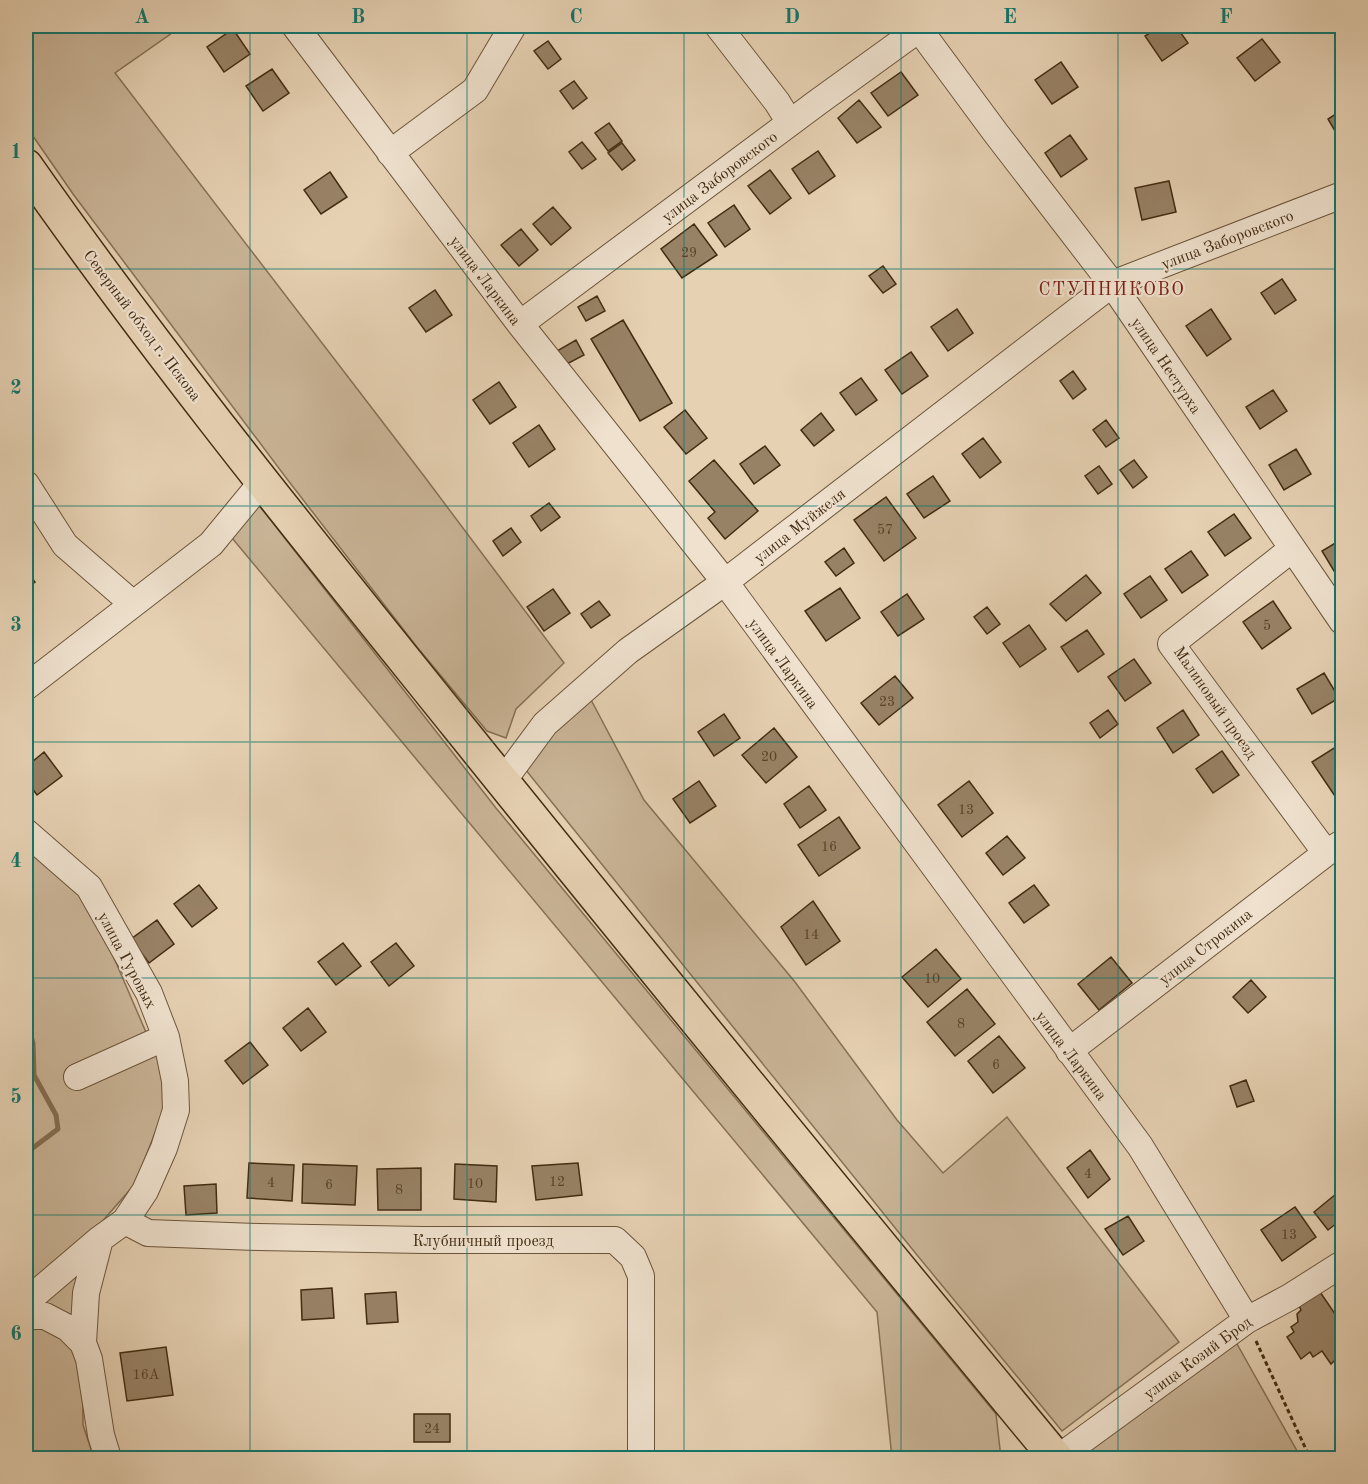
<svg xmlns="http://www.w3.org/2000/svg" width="1368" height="1484" font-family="'Old Standard TT',serif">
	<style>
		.green { fill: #cab598; stroke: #867055; stroke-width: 1.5 }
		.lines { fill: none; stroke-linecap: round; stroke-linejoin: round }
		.stream { stroke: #846d52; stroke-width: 5 }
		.building { fill: #988266; stroke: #432c12; stroke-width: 1.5 }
		.minor-casing { stroke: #6c553a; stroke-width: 28 }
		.highway-casing { stroke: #432c12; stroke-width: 36 }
		.path { stroke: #432c12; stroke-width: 3; stroke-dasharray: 4.5 3; stroke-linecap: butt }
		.minor { stroke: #efe1ce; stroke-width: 26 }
		.highway { stroke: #e6d1b3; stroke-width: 33 }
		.grid { fill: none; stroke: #0f766e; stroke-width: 1.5; stroke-opacity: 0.55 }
		.labels { text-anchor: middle; stroke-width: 4.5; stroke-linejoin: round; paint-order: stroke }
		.number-label { font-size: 14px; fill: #584227 }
		.street-label { font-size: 16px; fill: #432c12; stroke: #efe1ce }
		.neighbourhood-label { font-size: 18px; letter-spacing: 1.5px; fill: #7a1f14; stroke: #efe1ce }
		.neatline { fill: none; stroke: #0f766e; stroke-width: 2 }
		.grid-label { font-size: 20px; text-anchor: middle; font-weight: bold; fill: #0f766e }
	</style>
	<rect width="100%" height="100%" fill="#e6d1b3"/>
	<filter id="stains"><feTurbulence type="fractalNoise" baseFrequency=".00333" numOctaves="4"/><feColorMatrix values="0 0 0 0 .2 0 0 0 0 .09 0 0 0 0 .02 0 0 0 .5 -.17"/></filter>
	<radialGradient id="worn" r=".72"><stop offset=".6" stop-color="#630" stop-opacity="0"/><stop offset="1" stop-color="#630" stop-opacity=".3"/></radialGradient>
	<path class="green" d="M 26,26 L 182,26 L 115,73 L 424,476 L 564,663 L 516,709 L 506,738 L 487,731 L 417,647 L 287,479 L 73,194 L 26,126 Z
		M 258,504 L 496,808 L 996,1414 L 1001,1458 L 892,1458 L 877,1312 L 232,538 Z
		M 589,696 L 644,800 L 795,982 L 897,1120 L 943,1173 L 1007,1117 L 1179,1342 L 1062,1431 L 917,1255 L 525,769 L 549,730 Z
		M 26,845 L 77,889 L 114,958 L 164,1074 L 167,1102 L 135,1184 L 85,1241 L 82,1318 L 83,1425 L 94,1458 L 26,1458 Z
		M 1232,1335 L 1301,1458 L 1083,1458 L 1074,1448 Z"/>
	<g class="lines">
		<path class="stream" d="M 26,1020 L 33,1043 L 34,1075 L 56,1115 L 58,1129 L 26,1153"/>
	</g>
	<path class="building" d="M 729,26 L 751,26 L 737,36 Z
		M 1161,26 L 1176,26 L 1188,43 L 1162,61 L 1145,36 Z
		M 233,29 L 250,54 L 224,72 L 207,47 Z
		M 1262,39 L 1280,62 L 1255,81 L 1237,58 Z
		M 548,41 L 561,59 L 548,69 L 534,51 Z
		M 1061,62 L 1078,87 L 1052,104 L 1035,80 Z
		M 272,69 L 289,93 L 263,111 L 246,86 Z
		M 901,72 L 918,95 L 888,116 L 871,93 Z
		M 574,81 L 587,98 L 573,109 L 560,91 Z
		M 859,100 L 881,127 L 857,143 L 838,118 Z
		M 1342,110 L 1342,143 L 1328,119 Z
		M 609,123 L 622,141 L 608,151 L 595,133 Z
		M 1070,135 L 1087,159 L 1061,177 L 1045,153 Z
		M 582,142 L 596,159 L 582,169 L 569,152 Z
		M 622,143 L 635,160 L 622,170 L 608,153 Z
		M 818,151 L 835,176 L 809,194 L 792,169 Z
		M 770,170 L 791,198 L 770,214 L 748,186 Z
		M 330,172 L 347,197 L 321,214 L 304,190 Z
		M 1169,181 L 1176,212 L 1142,220 L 1135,188 Z
		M 734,205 L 750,229 L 725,247 L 708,223 Z
		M 553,207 L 571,228 L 551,245 L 533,224 Z
		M 694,224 L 717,255 L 682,278 L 661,249 Z
		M 521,229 L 538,250 L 519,266 L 501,245 Z
		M 883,266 L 896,284 L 883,293 L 869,276 Z
		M 1282,279 L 1296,300 L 1275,314 L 1261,293 Z
		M 435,290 L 452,315 L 426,332 L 409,308 Z
		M 597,296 L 605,311 L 586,321 L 578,307 Z
		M 957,309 L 973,333 L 948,351 L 931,327 Z
		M 1211,309 L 1231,339 L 1207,356 L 1186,326 Z
		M 623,320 L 672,403 L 640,421 L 591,339 Z
		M 576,340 L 584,355 L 565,365 L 557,351 Z
		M 911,352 L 928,376 L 902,394 L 885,370 Z
		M 1073,371 L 1086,389 L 1073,399 L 1060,381 Z
		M 861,378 L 877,400 L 856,415 L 840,393 Z
		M 499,382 L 516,407 L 490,424 L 473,400 Z
		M 1273,390 L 1287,411 L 1260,429 L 1246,407 Z
		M 685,410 L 707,438 L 686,454 L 664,427 Z
		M 821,413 L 834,430 L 814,446 L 801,430 Z
		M 1106,420 L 1119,438 L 1106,447 L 1093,430 Z
		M 539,425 L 555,449 L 529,467 L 513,443 Z
		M 983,438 L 1001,462 L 980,478 L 962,454 Z
		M 765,446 L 780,465 L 754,484 L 740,464 Z
		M 1296,449 L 1311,474 L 1284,490 L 1269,465 Z
		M 714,460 L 758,511 L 725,539 L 708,518 L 715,512 L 689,481 Z
		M 1134,460 L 1147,477 L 1133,488 L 1120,470 Z
		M 1099,466 L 1112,484 L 1098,494 L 1085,476 Z
		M 933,476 L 950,501 L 924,518 L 907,494 Z
		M 886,497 L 916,538 L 884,561 L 854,520 Z
		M 549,503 L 560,517 L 541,531 L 531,516 Z
		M 1234,514 L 1251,538 L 1225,556 L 1208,532 Z
		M 511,528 L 521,542 L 503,556 L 493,541 Z
		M 1342,539 L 1342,573 L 1337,576 L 1322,551 Z
		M 844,548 L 854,563 L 836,576 L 825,562 Z
		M 1191,551 L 1208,575 L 1182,593 L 1165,569 Z
		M 26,570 L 35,582 L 26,589 Z
		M 1086,575 L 1101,593 L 1066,621 L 1050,604 Z
		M 1150,576 L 1167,600 L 1141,618 L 1124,594 Z
		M 840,588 L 860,618 L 826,641 L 805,611 Z
		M 553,589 L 570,613 L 544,631 L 527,607 Z
		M 907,594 L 924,619 L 898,636 L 881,612 Z
		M 599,601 L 610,615 L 591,628 L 581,614 Z
		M 1273,601 L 1291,628 L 1262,649 L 1243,622 Z
		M 987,607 L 1000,624 L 987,634 L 974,617 Z
		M 1029,625 L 1046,649 L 1020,667 L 1003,643 Z
		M 1087,630 L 1104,654 L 1078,672 L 1061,647 Z
		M 1134,659 L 1151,683 L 1125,701 L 1108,677 Z
		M 1324,673 L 1339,698 L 1312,714 L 1297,689 Z
		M 895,676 L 913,698 L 879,725 L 861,703 Z
		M 1108,710 L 1118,724 L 1100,738 L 1090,723 Z
		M 1183,710 L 1199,735 L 1173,753 L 1157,728 Z
		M 724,714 L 740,738 L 714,756 L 698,732 Z
		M 774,728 L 797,757 L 766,783 L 742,755 Z
		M 1342,743 L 1342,799 L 1339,802 L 1312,762 Z
		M 1222,751 L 1239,775 L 1213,793 L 1196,769 Z
		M 44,752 L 62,776 L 37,795 L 26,780 L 26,767 Z
		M 699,781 L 716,806 L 690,823 L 673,799 Z
		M 969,781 L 993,813 L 962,837 L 938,805 Z
		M 809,786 L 826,810 L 800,828 L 784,804 Z
		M 839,817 L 860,848 L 819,876 L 798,845 Z
		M 1007,836 L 1025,858 L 1003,875 L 986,853 Z
		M 199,885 L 217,908 L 192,927 L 174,904 Z
		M 1034,885 L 1049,905 L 1024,923 L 1009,903 Z
		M 813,901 L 840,941 L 806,965 L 781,927 Z
		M 157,920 L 174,944 L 149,963 L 131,939 Z
		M 343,943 L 361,966 L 336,985 L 318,962 Z
		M 396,943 L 414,966 L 389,986 L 371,962 Z
		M 936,949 L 961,979 L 928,1007 L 902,977 Z
		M 1111,957 L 1132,983 L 1099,1010 L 1078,984 Z
		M 1251,980 L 1266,997 L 1248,1013 L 1233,997 Z
		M 967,989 L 995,1024 L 955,1056 L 927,1022 Z
		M 308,1008 L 326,1032 L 301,1051 L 283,1028 Z
		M 999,1036 L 1025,1068 L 993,1093 L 968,1061 Z
		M 250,1042 L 268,1065 L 243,1084 L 225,1061 Z
		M 1246,1080 L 1254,1101 L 1237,1107 L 1230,1086 Z
		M 1090,1150 L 1110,1179 L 1088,1198 L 1067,1168 Z
		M 249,1163 L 294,1165 L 292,1201 L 247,1198 Z
		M 578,1163 L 582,1195 L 536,1200 L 532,1166 Z
		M 303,1164 L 357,1166 L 355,1205 L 302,1203 Z
		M 455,1164 L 497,1166 L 496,1202 L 454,1199 Z
		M 421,1168 L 421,1210 L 378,1210 L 377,1169 Z
		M 216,1184 L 217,1213 L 186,1215 L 184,1186 Z
		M 1342,1189 L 1342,1219 L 1328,1230 L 1314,1212 Z
		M 1295,1207 L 1316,1237 L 1282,1261 L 1261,1230 Z
		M 1128,1216 L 1144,1241 L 1123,1255 L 1105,1229 Z
		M 332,1288 L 334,1318 L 302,1320 L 301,1290 Z
		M 396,1292 L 398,1322 L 367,1324 L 365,1294 Z
		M 1320,1292 L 1342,1324 L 1342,1353 L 1331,1364 L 1322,1351 L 1313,1357 L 1310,1352 L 1301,1359 L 1287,1337 L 1294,1332 L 1291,1327 L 1298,1322 L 1297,1314 L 1301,1310 L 1299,1306 Z
		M 166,1347 L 173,1395 L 127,1401 L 120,1353 Z
		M 414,1414 L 450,1414 L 450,1442 L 414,1442 Z"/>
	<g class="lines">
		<defs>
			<path id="minor" d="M 295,26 L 520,324 L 725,582 L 1140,1146 L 1247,1320
				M 718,26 L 777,102 L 790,123
				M 390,153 L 475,90 L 513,26
				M 520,324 L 818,102 L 919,29 L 995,132 L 1112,284 L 1342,621
				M 26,484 L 65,545 L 133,604
				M 1292,549 L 1171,644 L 1326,853
				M 26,687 L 211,544 L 262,482
				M 503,781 L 545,724 L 628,651 L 725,582 L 1112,284 L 1342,195
				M 26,832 L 89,887 L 149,993 L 166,1037 L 175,1081 L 176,1110 L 164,1148 L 145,1191 L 125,1221 L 100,1239 L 86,1293 L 83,1343
				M 1069,1051 L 1326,853 L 1342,843
				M 77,1077 L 166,1037
				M 125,1221 L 148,1233 L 258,1237 L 423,1240 L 615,1240 L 633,1257 L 641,1276 L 641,1458
				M 26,1302 L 100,1239
				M 26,1316 L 45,1316 L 68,1328 L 83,1343 L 89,1359 L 101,1435 L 108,1458
				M 1058,1458 L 1247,1320 L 1290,1297 L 1342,1264"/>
			<path id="highway" d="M 26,166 C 161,359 310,542 457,725 C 655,971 855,1215 1056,1458"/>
		</defs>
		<use href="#minor" class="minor-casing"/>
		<use href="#highway" class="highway-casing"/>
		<path class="path" d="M 1256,1341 L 1310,1458"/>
		<use href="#minor" class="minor"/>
		<use href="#highway" class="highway"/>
	</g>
	<path class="grid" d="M 250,26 L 250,1458M 467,26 L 467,1458M 684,26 L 684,1458M 901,26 L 901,1458M 1118,26 L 1118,1458M 26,269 L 1342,269M 26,506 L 1342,506M 26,742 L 1342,742M 26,978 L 1342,978M 26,1215 L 1342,1215"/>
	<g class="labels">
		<g class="number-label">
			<text x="689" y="257">29</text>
			<text x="885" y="534">57</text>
			<text x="1267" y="630">5</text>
			<text x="887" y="706">23</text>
			<text x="769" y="761">20</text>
			<text x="966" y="814">13</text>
			<text x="829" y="851">16</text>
			<text x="811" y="939">14</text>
			<text x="932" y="983">10</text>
			<text x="961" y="1028">8</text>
			<text x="996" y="1069">6</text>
			<text x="1088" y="1178">4</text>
			<text x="557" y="1186">12</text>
			<text x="271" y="1187">4</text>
			<text x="475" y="1188">10</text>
			<text x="329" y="1189">6</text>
			<text x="399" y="1194">8</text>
			<text x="1289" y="1239">13</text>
			<text x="146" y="1379">16А</text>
			<text x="432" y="1433">24</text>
		</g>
		<g class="street-label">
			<text transform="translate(719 176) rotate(-37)" y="6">улица Заборовского</text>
			<text transform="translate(1227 239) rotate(-21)" y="6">улица Заборовского</text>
			<text transform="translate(486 280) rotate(53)" y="6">улица Ларкина</text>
			<text transform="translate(143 325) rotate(53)" y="6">Северный обход г. Пскова</text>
			<text transform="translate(1167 365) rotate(56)" y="6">улица Нестурха</text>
			<text transform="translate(799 525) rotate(-38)" y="6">улица Муйжеля</text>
			<text transform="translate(784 663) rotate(54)" y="6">улица Ларкина</text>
			<text transform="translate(1216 702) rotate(55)" y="6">Малиновый проезд</text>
			<text transform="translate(1205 946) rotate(-38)" y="6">улица Строкина</text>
			<text transform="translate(128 960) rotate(62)" y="6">улица Гуровых</text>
			<text transform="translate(1072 1055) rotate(53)" y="6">улица Ларкина</text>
			<text x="483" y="1246">Клубничный проезд</text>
			<text transform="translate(1197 1357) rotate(-36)" y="6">улица Козий Брод</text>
		</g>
		<g class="neighbourhood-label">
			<text x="1112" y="295">СТУПНИКОВО</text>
		</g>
	</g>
	<rect width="1368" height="1484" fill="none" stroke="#e6d1b3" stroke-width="66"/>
	<rect x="33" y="33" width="1302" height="1418" class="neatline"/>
	<g class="grid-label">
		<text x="142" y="23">A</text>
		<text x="358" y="23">B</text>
		<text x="576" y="23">C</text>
		<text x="792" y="23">D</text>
		<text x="1010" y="23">E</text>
		<text x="1226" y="23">F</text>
		<text x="16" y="158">1</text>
		<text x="16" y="394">2</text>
		<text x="16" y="631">3</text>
		<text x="16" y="867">4</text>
		<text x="16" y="1103">5</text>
		<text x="16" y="1340">6</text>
	</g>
	<rect width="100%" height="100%" filter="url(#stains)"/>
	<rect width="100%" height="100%" fill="url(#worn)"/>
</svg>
